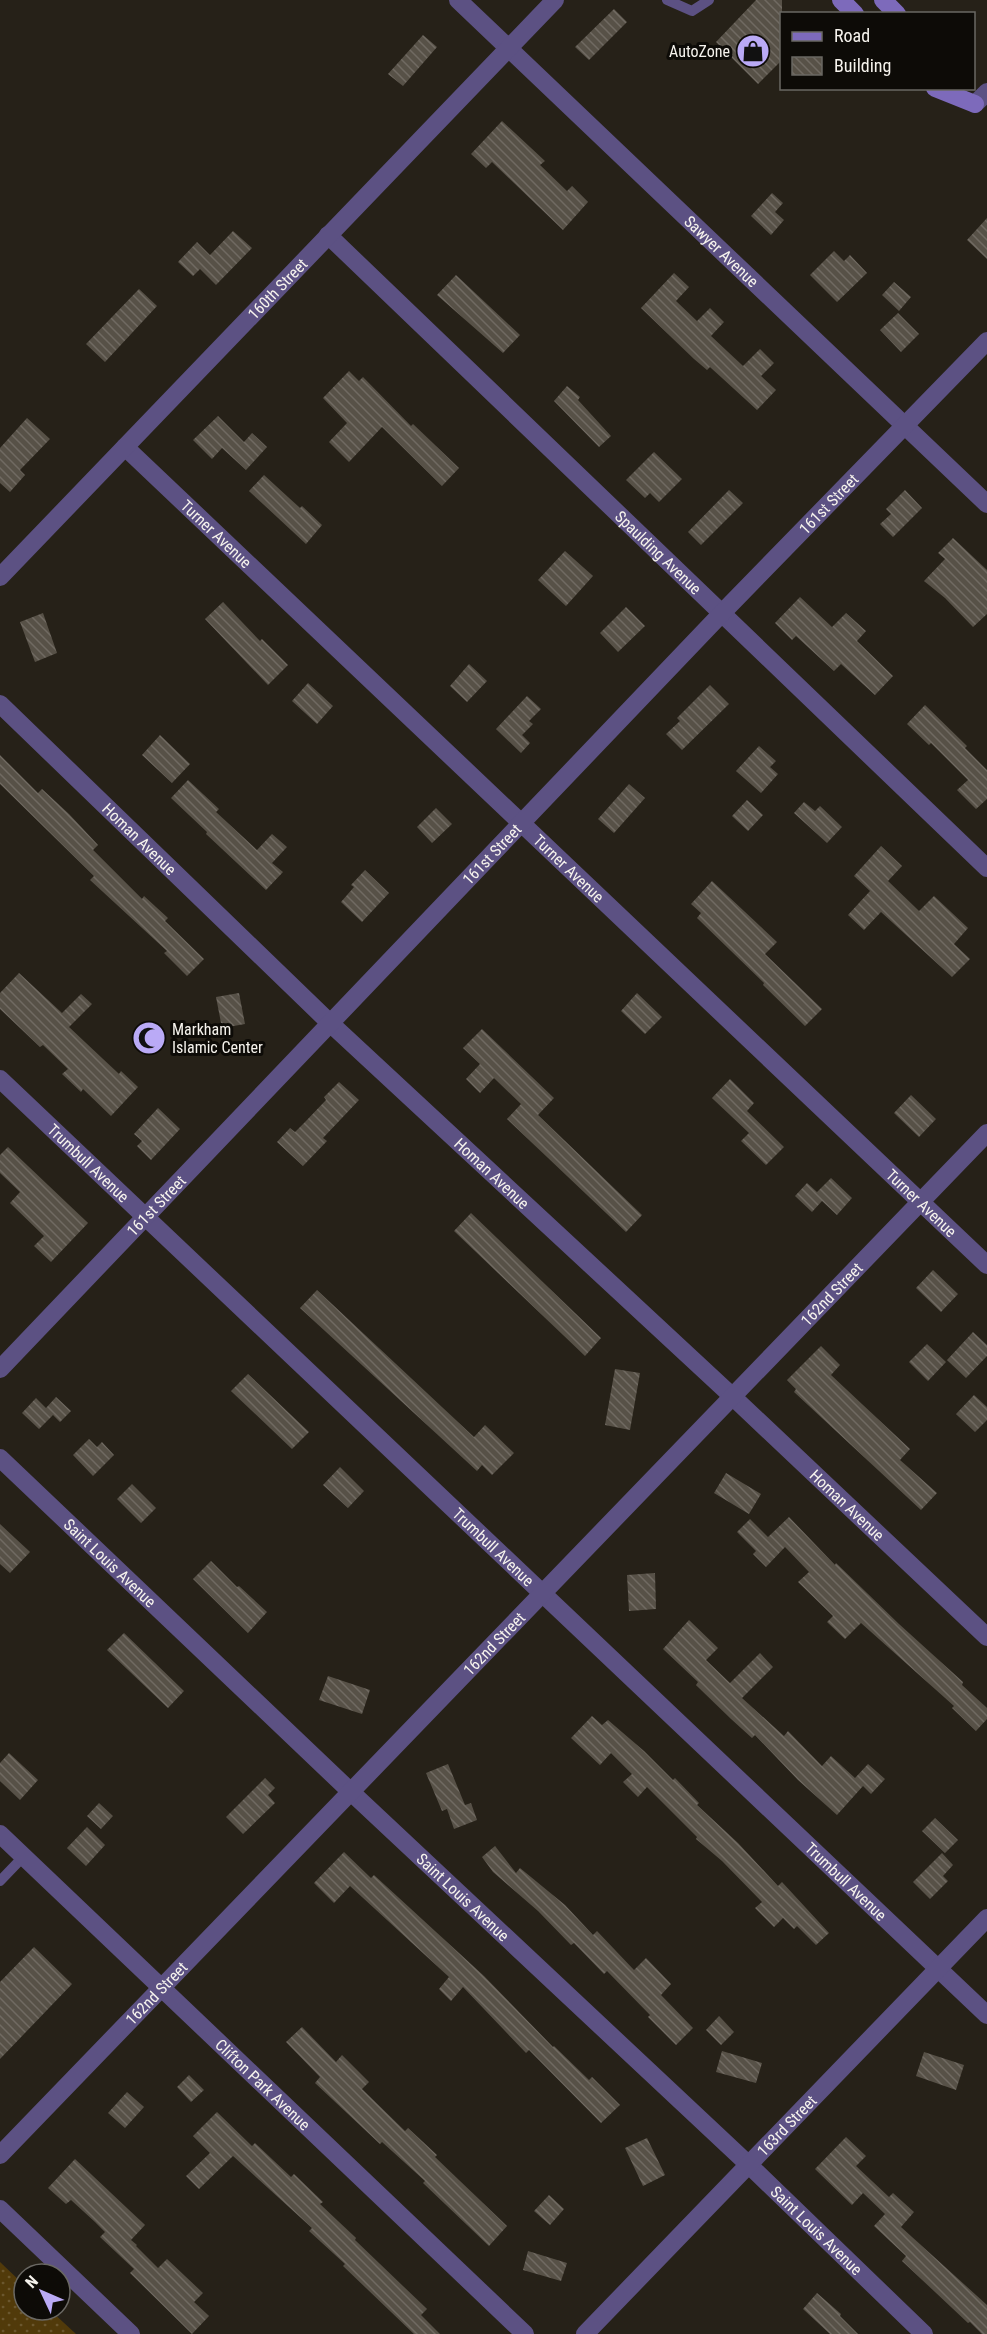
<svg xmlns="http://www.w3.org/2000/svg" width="987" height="2334" font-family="'Roboto Condensed',sans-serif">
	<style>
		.park { fill: url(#park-dots) }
		.building { fill: url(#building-back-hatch) }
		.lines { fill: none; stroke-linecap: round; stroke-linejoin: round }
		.service { stroke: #5c5183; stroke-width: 10 }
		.minor { stroke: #5c5183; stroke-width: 18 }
		.secondary { stroke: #7d6abb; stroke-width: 18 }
		.labels { text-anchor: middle; stroke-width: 6; stroke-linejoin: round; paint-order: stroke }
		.poi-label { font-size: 16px; fill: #f6f3ed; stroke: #0d0b07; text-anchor: end }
		.street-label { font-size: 16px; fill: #f6f3ed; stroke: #0d0b07 }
	</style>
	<defs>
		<pattern id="park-dots" width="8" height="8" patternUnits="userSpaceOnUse" patternTransform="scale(1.5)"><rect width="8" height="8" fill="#513a0a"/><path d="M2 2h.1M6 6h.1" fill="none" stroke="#6b572e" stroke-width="1.8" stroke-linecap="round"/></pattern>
		<pattern id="building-back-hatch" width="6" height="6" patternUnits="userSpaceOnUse" patternTransform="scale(1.5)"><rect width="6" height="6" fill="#575147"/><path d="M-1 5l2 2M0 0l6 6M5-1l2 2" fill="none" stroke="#706a62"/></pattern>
	</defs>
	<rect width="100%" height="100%" fill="#262118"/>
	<path class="park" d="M 0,2262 L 24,2285 L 24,2310 L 50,2310 L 76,2334 L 0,2334 Z"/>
	<path class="building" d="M 756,0 L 782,0 L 782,60 L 758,84 L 716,42 Z
		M 614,9 L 627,22 L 589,60 L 575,47 Z
		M 423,35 L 437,47 L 403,86 L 388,74 Z
		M 502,121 L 545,161 L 540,165 L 567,191 L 572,186 L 588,202 L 563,230 L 492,162 L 486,168 L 471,154 Z
		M 772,193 L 783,203 L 775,212 L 784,220 L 771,235 L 751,216 Z
		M 987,218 L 987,259 L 967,240 Z
		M 233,231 L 252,248 L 216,285 L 200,269 L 193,276 L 178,262 L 197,242 L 210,255 Z
		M 834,251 L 844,261 L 850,255 L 867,273 L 837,302 L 810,275 Z
		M 674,273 L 689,287 L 676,301 L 697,321 L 710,308 L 724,322 L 711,336 L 743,366 L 760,349 L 774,363 L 761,376 L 776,390 L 757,410 L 710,367 L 707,370 L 694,359 L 641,308 Z
		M 456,275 L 520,335 L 503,353 L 437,295 Z
		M 894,282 L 911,297 L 899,311 L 882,295 Z
		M 139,289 L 157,306 L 105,362 L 86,344 Z
		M 898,313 L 919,334 L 901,352 L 880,330 Z
		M 349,371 L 359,381 L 363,377 L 411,426 L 413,424 L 459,468 L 442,486 L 382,427 L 349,462 L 329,442 L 347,423 L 323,398 Z
		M 567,386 L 580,397 L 578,400 L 611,436 L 599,447 L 554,401 Z
		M 218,416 L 244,442 L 252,433 L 267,447 L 246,470 L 222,448 L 212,459 L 193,440 Z
		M 27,418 L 50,439 L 20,470 L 25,475 L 10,492 L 0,483 L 0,448 Z
		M 654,452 L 682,479 L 659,502 L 650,493 L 645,498 L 626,480 Z
		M 264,475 L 300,508 L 302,506 L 322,525 L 306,544 L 249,491 Z
		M 729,490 L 743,503 L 701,545 L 688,532 Z
		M 905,490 L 922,508 L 893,537 L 880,524 L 891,514 L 886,509 Z
		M 953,538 L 987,570 L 987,614 L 973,627 L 945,598 L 924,581 L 945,559 L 938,553 Z
		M 565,551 L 593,576 L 566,606 L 538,580 Z
		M 800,597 L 832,627 L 846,613 L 866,631 L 857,641 L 893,676 L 875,695 L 841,664 L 834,671 L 796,636 L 792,640 L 775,623 Z
		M 223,602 L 260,641 L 262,639 L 288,665 L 268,685 L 205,619 Z
		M 626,607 L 645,626 L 618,652 L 600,633 Z
		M 43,613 L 57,653 L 35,662 L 20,622 Z
		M 469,664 L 487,681 L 467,702 L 450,686 Z
		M 308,683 L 333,706 L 317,724 L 292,701 Z
		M 710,685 L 729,704 L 682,750 L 666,734 L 680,721 L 677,718 Z
		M 527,696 L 541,709 L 529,721 L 533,724 L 522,735 L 530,743 L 521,753 L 496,729 Z
		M 925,705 L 967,746 L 965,748 L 987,770 L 987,799 L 976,809 L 957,790 L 968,780 L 931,743 L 929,745 L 907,724 Z
		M 160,735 L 190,764 L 172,783 L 142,755 Z
		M 759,746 L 776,761 L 770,767 L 778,774 L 761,793 L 736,771 Z
		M 0,755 L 38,793 L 42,789 L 69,814 L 98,845 L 93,850 L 142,899 L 144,896 L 168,918 L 165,921 L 204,959 L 187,976 L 164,953 L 167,951 L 90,880 L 94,876 L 0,784 Z
		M 188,780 L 219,809 L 216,812 L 257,850 L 272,834 L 287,847 L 272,863 L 283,872 L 266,890 L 206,834 L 207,832 L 171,798 Z
		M 629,784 L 645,798 L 614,833 L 598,819 Z
		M 747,800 L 763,815 L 748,831 L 732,816 Z
		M 804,802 L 815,811 L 820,806 L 842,827 L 827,843 L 794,813 Z
		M 436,808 L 452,824 L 432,843 L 417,827 Z
		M 881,846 L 902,866 L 888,881 L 919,911 L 934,896 L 968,928 L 954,944 L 970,959 L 952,977 L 881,912 L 864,930 L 848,915 L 870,891 L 854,876 Z
		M 365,870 L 389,893 L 362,922 L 341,902 L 354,887 L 351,885 Z
		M 712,881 L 777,942 L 765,954 L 822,1009 L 805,1026 L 763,985 L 764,983 L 697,918 L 701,913 L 691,904 Z
		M 19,973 L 62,1013 L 81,994 L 92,1004 L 69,1027 L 119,1074 L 121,1071 L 138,1087 L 111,1116 L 83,1089 L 81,1092 L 62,1074 L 68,1069 L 43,1045 L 40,1047 L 0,1009 L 0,993 Z
		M 239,993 L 245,1024 L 222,1028 L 216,997 Z
		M 637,993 L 662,1017 L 645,1034 L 621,1011 Z
		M 482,1029 L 554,1098 L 538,1115 L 642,1215 L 626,1232 L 507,1119 L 521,1104 L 494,1078 L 480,1093 L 466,1079 L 480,1064 L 463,1048 Z
		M 730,1079 L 754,1103 L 747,1111 L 784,1147 L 766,1165 L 741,1141 L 749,1133 L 712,1098 Z
		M 339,1082 L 359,1100 L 323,1138 L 327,1141 L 303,1166 L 277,1142 L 290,1128 L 295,1132 L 306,1121 L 326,1100 L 324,1097 Z
		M 911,1095 L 936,1119 L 919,1137 L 894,1113 Z
		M 158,1108 L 180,1129 L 151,1160 L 137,1146 L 142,1141 L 134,1134 Z
		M 8,1147 L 88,1223 L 51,1262 L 34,1246 L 44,1236 L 10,1203 L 20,1192 L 0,1173 L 0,1155 Z
		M 831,1178 L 852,1198 L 837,1215 L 822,1201 L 812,1212 L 795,1196 L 807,1183 L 817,1192 Z
		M 471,1213 L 601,1338 L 585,1356 L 454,1231 Z
		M 933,1270 L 958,1294 L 941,1312 L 916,1288 Z
		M 317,1290 L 474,1437 L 485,1425 L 514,1453 L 492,1475 L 482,1465 L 477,1471 L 300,1308 Z
		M 973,1332 L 987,1345 L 987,1356 L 966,1378 L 947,1360 Z
		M 927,1344 L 946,1362 L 928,1381 L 909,1362 Z
		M 821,1346 L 840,1365 L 831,1375 L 910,1449 L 900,1460 L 937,1493 L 921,1510 L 794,1392 L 796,1389 L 787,1380 Z
		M 615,1369 L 640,1373 L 630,1430 L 605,1425 Z
		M 248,1374 L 309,1432 L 292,1449 L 231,1391 Z
		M 974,1395 L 987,1407 L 987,1420 L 975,1432 L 956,1414 Z
		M 56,1397 L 71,1411 L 60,1422 L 53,1415 L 39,1429 L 22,1413 L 36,1398 L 46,1408 Z
		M 89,1439 L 97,1447 L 102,1442 L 114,1455 L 93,1476 L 73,1455 Z
		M 340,1467 L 364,1491 L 348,1508 L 323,1485 Z
		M 726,1473 L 761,1494 L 749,1514 L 714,1493 Z
		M 132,1484 L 156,1508 L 141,1523 L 117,1499 Z
		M 789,1517 L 835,1565 L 836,1563 L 899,1624 L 963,1682 L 962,1685 L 987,1708 L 987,1719 L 976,1731 L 952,1708 L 954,1706 L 861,1623 L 845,1639 L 827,1622 L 833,1616 L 798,1582 L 809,1572 L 785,1547 L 766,1567 L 753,1554 L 756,1551 L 737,1532 L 750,1519 L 768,1537 Z
		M 0,1524 L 30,1552 L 10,1573 L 0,1564 Z
		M 211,1561 L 237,1587 L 239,1586 L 267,1612 L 248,1633 L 193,1579 Z
		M 655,1573 L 656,1609 L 629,1611 L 627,1575 Z
		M 689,1620 L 718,1648 L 706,1660 L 730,1683 L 760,1653 L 773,1667 L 742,1698 L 784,1736 L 788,1731 L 822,1766 L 831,1756 L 855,1778 L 868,1764 L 885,1779 L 871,1794 L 863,1786 L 837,1815 L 798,1780 L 755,1735 L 752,1738 L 731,1719 L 696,1685 L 698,1682 L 663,1649 Z
		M 124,1633 L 184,1691 L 168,1708 L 107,1650 Z
		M 328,1676 L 370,1690 L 362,1714 L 319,1700 Z
		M 592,1716 L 602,1725 L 608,1720 L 644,1751 L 673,1780 L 675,1778 L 699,1803 L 697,1805 L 738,1843 L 778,1886 L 782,1882 L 829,1933 L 816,1945 L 797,1926 L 794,1929 L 783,1918 L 774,1927 L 755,1908 L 762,1902 L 722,1861 L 696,1839 L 697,1837 L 647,1787 L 638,1797 L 623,1782 L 632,1774 L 611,1753 L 600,1765 L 571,1738 Z
		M 9,1753 L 38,1780 L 20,1800 L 0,1781 L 0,1763 Z
		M 448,1764 L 465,1805 L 471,1803 L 477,1820 L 454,1829 L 447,1809 L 442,1811 L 426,1773 Z
		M 265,1778 L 275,1788 L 268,1795 L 275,1803 L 243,1834 L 226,1817 Z
		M 99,1803 L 113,1816 L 101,1829 L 87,1816 Z
		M 935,1818 L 958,1840 L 945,1853 L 922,1831 Z
		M 87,1827 L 105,1845 L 86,1866 L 67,1848 Z
		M 495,1846 L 516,1873 L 520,1868 L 565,1905 L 593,1935 L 597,1931 L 634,1970 L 646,1958 L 671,1984 L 661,1995 L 693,2028 L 676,2045 L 648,2017 L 650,2015 L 607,1971 L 604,1974 L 574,1943 L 571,1945 L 538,1911 L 493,1872 L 482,1857 Z
		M 344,1852 L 371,1878 L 374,1875 L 484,1976 L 553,2047 L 554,2046 L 589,2080 L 592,2077 L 620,2105 L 601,2123 L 529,2050 L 526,2053 L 463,1987 L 451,2001 L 439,1989 L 449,1977 L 350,1886 L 334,1903 L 314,1883 Z
		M 942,1853 L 953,1865 L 943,1876 L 948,1881 L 930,1899 L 913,1882 Z
		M 34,1947 L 72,1984 L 0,2059 L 0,1982 Z
		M 719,2016 L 734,2032 L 721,2045 L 706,2030 Z
		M 302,2027 L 336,2062 L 342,2055 L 369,2082 L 362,2089 L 405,2131 L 408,2128 L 437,2155 L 435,2157 L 507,2226 L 489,2246 L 423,2183 L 425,2181 L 382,2142 L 380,2144 L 315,2083 L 320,2077 L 286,2042 Z
		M 722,2051 L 762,2063 L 756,2083 L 716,2072 Z
		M 924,2052 L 964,2065 L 956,2090 L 916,2076 Z
		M 189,2075 L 204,2090 L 191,2102 L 177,2087 Z
		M 127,2092 L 144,2107 L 125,2128 L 108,2113 Z
		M 217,2112 L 252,2146 L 255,2143 L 291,2177 L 294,2174 L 323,2202 L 320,2204 L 356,2238 L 355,2240 L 427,2309 L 421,2315 L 440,2334 L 414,2334 L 343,2266 L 345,2264 L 309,2231 L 312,2228 L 233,2156 L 199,2189 L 186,2176 L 210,2153 L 193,2136 Z
		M 846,2137 L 866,2156 L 856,2166 L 889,2197 L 893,2193 L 914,2212 L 901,2227 L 987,2305 L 987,2334 L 982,2334 L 970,2322 L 968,2323 L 902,2261 L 906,2256 L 874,2226 L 885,2214 L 863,2193 L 852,2205 L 815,2169 Z
		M 647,2138 L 665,2175 L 643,2186 L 625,2148 Z
		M 75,2159 L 145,2225 L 131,2240 L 137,2245 L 136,2246 L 158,2268 L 167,2259 L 203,2293 L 194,2302 L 209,2316 L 192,2334 L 130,2273 L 134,2269 L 100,2237 L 105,2232 L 95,2222 L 71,2200 L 66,2204 L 48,2188 Z
		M 549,2195 L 564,2209 L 550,2225 L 534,2211 Z
		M 528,2251 L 567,2263 L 561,2281 L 523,2270 Z
		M 817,2293 L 841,2314 L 840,2316 L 858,2334 L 830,2334 L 803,2309 Z"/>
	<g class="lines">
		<path class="service" d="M 667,0 L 692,11 L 709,0
			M 0,1881 L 24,1856"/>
		<g class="minor">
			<path id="s1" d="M 458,0 L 987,504"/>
			<path d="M 975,104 L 987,92"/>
			<path id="s2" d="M 328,235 L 987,868"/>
			<path id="s3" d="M 125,447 L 987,1265"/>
			<path id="s4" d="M 0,577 L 555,0"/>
			<path id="s5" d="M 0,704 L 330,1023 L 733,1397 L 987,1637"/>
			<path id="s6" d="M 0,1079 L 987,2015"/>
			<path id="s7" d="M 0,1369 L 722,613 L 987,341"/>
			<path id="s8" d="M 0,1458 L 351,1792 L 749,2165 L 924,2334"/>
			<path id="s9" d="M 0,1834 L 525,2334"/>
			<path id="s10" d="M 0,2155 L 987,1133"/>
			<path d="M 0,2209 L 131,2334"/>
			<path id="s11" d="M 585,2334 L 987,1918"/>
		</g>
		<path class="secondary" d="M 841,0 L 855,14
			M 883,0 L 897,14
			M 935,88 L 975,104"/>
	</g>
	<defs>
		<symbol id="shop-disc" viewBox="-11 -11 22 22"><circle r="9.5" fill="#baaaf6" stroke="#0d0b07"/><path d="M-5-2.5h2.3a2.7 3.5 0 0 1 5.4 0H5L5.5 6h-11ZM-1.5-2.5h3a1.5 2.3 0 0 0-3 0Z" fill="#111"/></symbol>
		<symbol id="mosque-disc" viewBox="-11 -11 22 22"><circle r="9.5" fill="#baaaf6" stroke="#0d0b07"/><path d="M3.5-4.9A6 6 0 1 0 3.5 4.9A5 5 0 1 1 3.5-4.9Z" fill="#111"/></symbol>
	</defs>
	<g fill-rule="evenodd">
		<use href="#shop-disc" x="734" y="32" width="38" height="38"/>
		<use href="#mosque-disc" x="130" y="1019" width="38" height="38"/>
	</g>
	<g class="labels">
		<g class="poi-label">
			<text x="730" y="57">AutoZone</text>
			<text x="172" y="1035" text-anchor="start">Markham<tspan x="172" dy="18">Islamic Center</tspan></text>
		</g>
		<g class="street-label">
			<text dy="6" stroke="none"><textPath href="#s1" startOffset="364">Sawyer Avenue</textPath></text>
			<text dy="6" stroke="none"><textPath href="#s4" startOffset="400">160th Street</textPath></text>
			<text dy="6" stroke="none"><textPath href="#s7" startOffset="1198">161st Street</textPath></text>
			<text dy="6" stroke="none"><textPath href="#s3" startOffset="126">Turner Avenue</textPath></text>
			<text dy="6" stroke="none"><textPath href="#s2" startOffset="458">Spaulding Avenue</textPath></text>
			<text dy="6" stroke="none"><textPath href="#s5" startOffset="194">Homan Avenue</textPath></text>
			<text dy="6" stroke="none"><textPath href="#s7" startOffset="712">161st Street</textPath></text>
			<text dy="6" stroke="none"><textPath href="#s3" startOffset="612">Turner Avenue</textPath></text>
			<text dy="6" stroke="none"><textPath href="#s6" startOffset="122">Trumbull Avenue</textPath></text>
			<text dy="6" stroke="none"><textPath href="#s5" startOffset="680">Homan Avenue</textPath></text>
			<text dy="6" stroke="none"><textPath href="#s3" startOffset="1098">Turner Avenue</textPath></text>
			<text dy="6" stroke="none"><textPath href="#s7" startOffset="226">161st Street</textPath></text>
			<text dy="6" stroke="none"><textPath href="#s10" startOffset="1197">162nd Street</textPath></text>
			<text dy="6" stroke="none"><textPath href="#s5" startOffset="1166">Homan Avenue</textPath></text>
			<text dy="6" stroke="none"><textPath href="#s6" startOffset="680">Trumbull Avenue</textPath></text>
			<text dy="6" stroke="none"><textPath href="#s8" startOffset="152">Saint Louis Avenue</textPath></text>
			<text dy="6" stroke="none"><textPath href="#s10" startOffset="711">162nd Street</textPath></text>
			<text dy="6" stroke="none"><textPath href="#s6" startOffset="1166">Trumbull Avenue</textPath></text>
			<text dy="6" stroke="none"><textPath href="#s8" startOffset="638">Saint Louis Avenue</textPath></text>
			<text dy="6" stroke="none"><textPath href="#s10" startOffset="225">162nd Street</textPath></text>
			<text dy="6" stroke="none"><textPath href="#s9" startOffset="363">Clifton Park Avenue</textPath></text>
			<text dy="6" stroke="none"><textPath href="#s11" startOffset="290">163rd Street</textPath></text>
			<text dy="6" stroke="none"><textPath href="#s8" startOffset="1124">Saint Louis Avenue</textPath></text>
		</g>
	</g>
	<rect x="780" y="12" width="195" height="78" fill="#0d0b07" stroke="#6a6863" stroke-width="1.5"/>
	<rect x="792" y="32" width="30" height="9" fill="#7d6abb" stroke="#6a6863" stroke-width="1.5"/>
	<text x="834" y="42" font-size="18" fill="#f6f3ed">Road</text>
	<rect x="792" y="57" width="30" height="18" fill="url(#building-back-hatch)" stroke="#6a6863" stroke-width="1.5"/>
	<text x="834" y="72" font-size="18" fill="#f6f3ed">Building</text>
	<g transform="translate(42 2292) rotate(314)"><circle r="28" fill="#0d0b07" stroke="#6a6863" stroke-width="1.5"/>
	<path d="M0-4.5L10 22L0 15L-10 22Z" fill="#baaaf6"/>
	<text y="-9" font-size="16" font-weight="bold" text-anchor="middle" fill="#f6f3ed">N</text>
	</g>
</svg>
